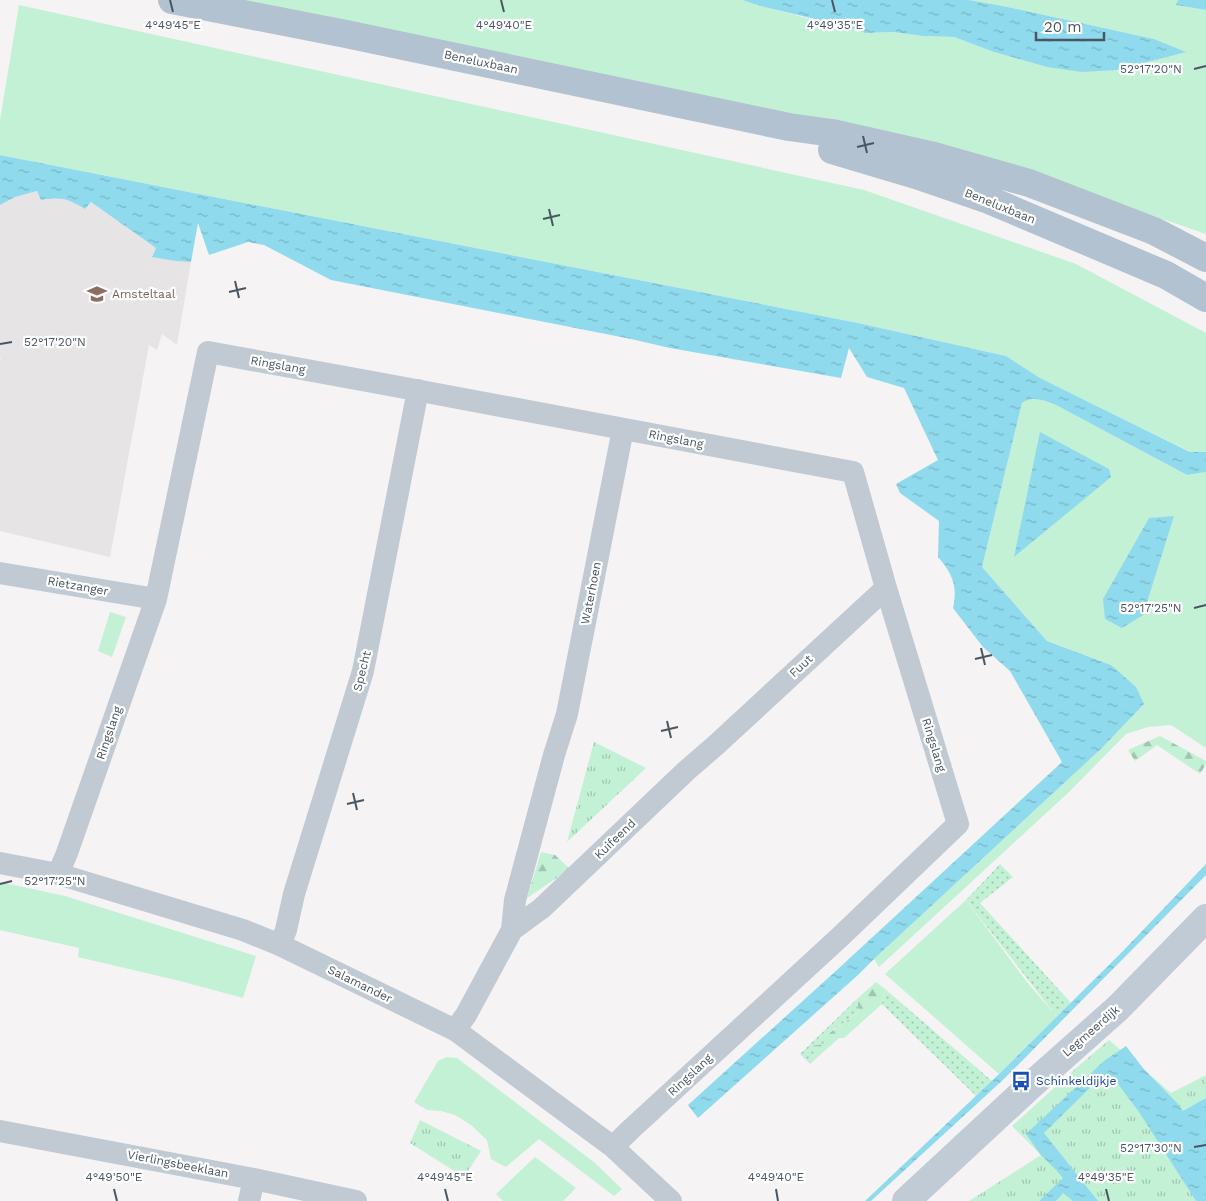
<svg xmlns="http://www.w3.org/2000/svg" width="1206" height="1201" font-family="'Work Sans',sans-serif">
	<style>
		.education { fill: #e6e4e5 }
		.grass { fill: #c3f1d5 }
		.forest { fill: url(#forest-firs) }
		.park { fill: url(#park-tufts) }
		.garden { fill: url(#garden-dots) }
		.water { fill: url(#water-ripples) }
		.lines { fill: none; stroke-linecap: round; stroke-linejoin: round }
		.street { stroke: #c1cad2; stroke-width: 22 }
		.secondary { stroke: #c1cbd6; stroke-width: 28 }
		.primary { stroke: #b3c2d1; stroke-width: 28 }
		.ticks { fill: none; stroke: #4a5661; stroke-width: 2 }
		.labels { text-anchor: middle; stroke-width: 4.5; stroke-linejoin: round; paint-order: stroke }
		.street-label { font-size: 12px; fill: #4a5661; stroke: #fff }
		.education-label { font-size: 12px; fill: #785e54; stroke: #fff; text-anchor: start }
		.transit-label { font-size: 12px; fill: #164399; stroke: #fff; text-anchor: start }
		.ticks-label { font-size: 12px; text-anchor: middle; fill: #4a5661; stroke: #fff; stroke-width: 4.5; stroke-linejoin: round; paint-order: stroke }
	</style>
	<defs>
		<pattern id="forest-firs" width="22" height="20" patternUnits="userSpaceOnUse" patternTransform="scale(1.25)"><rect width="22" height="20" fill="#c3f1d5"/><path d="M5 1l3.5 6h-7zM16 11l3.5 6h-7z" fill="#a0c6b0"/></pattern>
		<pattern id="park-tufts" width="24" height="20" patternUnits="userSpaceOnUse" patternTransform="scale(1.25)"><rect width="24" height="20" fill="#c3f1d5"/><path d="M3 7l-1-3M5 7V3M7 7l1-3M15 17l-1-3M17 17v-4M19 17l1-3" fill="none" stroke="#a0c6b0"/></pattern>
		<pattern id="garden-dots" width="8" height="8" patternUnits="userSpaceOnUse" patternTransform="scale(1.25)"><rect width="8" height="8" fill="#c3f1d5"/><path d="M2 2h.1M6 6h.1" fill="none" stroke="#a0c6b0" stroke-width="1.8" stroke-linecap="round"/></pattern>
		<pattern id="water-ripples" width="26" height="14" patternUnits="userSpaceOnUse" patternTransform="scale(1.25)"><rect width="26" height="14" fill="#90daee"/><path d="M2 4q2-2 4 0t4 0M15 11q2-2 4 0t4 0" fill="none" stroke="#78b4c4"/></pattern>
	</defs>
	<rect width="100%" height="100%" fill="#f5f3f3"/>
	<path class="education" d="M 37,191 L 41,200 L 59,198 L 70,201 L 85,209 L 91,202 L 156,248 L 152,256 L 176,261 L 191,262 L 177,345 L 162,334 L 157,350 L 149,345 L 110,557 L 0,531 L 0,360 L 1,358 L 0,357 L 0,205 L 15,197 Z"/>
	<path class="grass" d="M 223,0 L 742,0 L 764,7 L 865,33 L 893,32 L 923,36 L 954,37 L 994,52 L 1047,67 L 1154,39 L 1003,6 L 969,0 L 1178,0 L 1177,5 L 1206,10 L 1206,234 L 965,151 Z
		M 19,5 L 864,190 L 1076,264 L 1206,333 L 1206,452 L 1191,452 L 1040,378 L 1006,356 L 858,323 L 0,155 L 0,120 Z
		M 1039,399 L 1056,405 L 1187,475 L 1206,472 L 1206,748 L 1171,725 L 1148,727 L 1126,734 L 1068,793 L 879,967 L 874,959 L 1102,748 L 1144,704 L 1111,665 L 1047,641 L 982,567 L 1022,403 L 1026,400 Z
		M 110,612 L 126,617 L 112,657 L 98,651 Z
		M 0,882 L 65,896 L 256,956 L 243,998 L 180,981 L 78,957 L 79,948 L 0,930 Z
		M 966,900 L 1026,981 L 1057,1017 L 999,1074 L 885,974 Z
		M 447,1057 L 457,1058 L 595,1163 L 622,1189 L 614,1196 L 539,1139 L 506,1167 L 491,1159 L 487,1140 L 471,1125 L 455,1115 L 441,1111 L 427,1110 L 414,1102 L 438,1061 Z
		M 535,1157 L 576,1188 L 563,1201 L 503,1201 L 496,1194 Z"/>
	<path class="forest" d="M 1160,736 L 1206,761 L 1206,764 L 1200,774 L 1157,745 L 1135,761 L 1128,750 Z
		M 541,852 L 555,855 L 570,869 L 527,898 Z
		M 876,982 L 885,989 L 882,1004 L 844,1038 L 839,1038 L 810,1064 L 807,1061 L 815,1054 L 811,1046 L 859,1012 L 857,999 Z"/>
	<path class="park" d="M 594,742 L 646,768 L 567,842 Z
		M 1109,1040 L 1171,1093 L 1206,1075 L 1206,1201 L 969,1201 L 1041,1155 L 1012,1126 L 1074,1070 Z
		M 420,1120 L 481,1151 L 464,1177 L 410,1143 Z"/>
	<path class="garden" d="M 1000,864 L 1013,877 L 980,903 L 1071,1003 L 1057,1017 L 966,900 Z
		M 885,989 L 992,1081 L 976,1096 L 882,1004 Z
		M 857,999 L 859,1012 L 827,1034 L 825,1044 L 811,1046 L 815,1054 L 807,1061 L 800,1054 Z"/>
	<path class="water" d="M 742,0 L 969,0 L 1003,6 L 1154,39 L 1186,52 L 1117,70 L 1082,72 L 1047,67 L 994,52 L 954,37 L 923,36 L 893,32 L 865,33 L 836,24 L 764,7 Z
		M 1178,0 L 1206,0 L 1206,10 L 1176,5 Z
		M 0,155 L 858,323 L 1006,356 L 1040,378 L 1190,452 L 1206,452 L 1206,472 L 1187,475 L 1056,405 C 1045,401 1033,395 1022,403 L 982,567 L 1047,641 L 1111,665 L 1136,687 L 1144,704 L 1102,748 L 874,959 L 858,975 L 698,1118 L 688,1105 L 838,969 L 1062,762 L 1010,671 L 983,647 L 953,608 C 958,586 952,573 938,557 L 939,521 L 900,493 L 896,484 L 938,460 L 904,388 L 867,377 L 849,348 L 841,378 L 670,348 L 631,339 L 331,280 L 264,245 L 248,242 L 209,255 L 198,223 L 191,262 L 176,261 L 152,257 L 156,248 L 91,202 L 85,209 C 65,198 63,197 41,200 L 37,191 L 15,197 L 0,205 Z
		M 1040,432 L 1109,469 L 1111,477 L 1014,557 Z
		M 1174,516 L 1143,615 L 1122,628 L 1105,619 L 1103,599 L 1149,518 Z
		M 1206,864 L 1206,875 L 1005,1078 L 871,1201 L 865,1201 L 999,1074 L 1123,951 Z
		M 1126,1046 L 1143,1068 L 1177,1103 L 1183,1111 L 1206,1098 L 1206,1201 L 1196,1201 L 1139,1112 L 1112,1076 L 1103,1075 L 1044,1133 L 1098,1201 L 1073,1201 L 1063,1193 L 1056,1201 L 1039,1201 L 1063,1178 L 1057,1171 L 1040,1154 L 1026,1134 L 1104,1061 Z"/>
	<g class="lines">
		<path class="street" d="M 0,573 L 156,599
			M 0,863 L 58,874 L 243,930 L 280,945 L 455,1030 L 613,1147 L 671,1201
			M 58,874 L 67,853 L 156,599 L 208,352 L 389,385 L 853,472 L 886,588 L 958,824 L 841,936 L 629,1131 L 613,1147
			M 512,930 L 542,908 L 686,771 L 716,745 L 886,588
			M 280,945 L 286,930 L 294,894 L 363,671 L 418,390
			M 455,1030 L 466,1015 L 512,930 L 515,900 L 554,755 L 567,714 L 623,429
			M 0,1131 L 254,1179 L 356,1201
			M 249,1201 L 254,1179"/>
		<path class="secondary" d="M 906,1201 L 1029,1087 L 1118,1008 L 1206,918"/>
		<path class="primary" d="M 172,0 L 346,34 L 789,127 L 832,133 L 934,156 L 1029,183 L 1154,231 L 1206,258
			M 832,150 L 916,175 L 989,200 L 1166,275 L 1206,298"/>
	</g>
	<path class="ticks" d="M 170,0 L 173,12M 501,0 L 504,12M 832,0 L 835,12M 1194,69 L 1206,66M 863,136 L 867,153M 857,147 L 874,143M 549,209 L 553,226M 543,219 L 560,215M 235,281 L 239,298M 229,292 L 246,288M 0,344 L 12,342M 1194,608 L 1206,605M 981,648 L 985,665M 975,659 L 992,655M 667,721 L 671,738M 661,731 L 678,727M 353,793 L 357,810M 347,804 L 364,800M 0,884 L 12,881M 1194,1147 L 1206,1145M 114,1189 L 117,1201M 445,1189 L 448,1201M 776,1189 L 778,1201M 1106,1189 L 1109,1201"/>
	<defs>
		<symbol id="school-bare" viewBox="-9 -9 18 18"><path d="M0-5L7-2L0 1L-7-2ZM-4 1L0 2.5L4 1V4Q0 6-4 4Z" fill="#8d6e63" stroke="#fff" stroke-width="2.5" paint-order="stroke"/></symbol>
		<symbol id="bus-bare" viewBox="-9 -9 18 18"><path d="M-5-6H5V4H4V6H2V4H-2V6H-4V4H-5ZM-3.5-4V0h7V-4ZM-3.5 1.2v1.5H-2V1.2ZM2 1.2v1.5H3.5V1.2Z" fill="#1a4fb4" stroke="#fff" stroke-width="2.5" paint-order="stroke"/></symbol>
	</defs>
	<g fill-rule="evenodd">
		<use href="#school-bare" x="83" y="280" width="28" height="28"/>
		<use href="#bus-bare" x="1007" y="1067" width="28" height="28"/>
	</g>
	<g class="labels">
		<g class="street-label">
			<text transform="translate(481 62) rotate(12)" y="4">Beneluxbaan</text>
			<text transform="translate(1000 206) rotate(22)" y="4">Beneluxbaan</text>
			<text transform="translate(278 365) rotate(10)" y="4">Ringslang</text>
			<text transform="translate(676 439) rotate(11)" y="4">Ringslang</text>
			<text transform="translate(78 586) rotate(10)" y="4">Rietzanger</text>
			<text transform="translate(591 593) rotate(-79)" y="4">Waterhoen</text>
			<text transform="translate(801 666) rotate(-43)" y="4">Fuut</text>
			<text transform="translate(362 671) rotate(-76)" y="4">Specht</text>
			<text transform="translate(109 733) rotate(-71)" y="4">Ringslang</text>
			<text transform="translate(934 745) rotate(73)" y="4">Ringslang</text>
			<text transform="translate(615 839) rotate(-44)" y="4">Kuifeend</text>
			<text transform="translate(360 984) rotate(26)" y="4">Salamander</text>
			<text transform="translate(1091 1031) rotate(-41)" y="4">Legmeerdijk</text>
			<text transform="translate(690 1075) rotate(-43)" y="4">Ringslang</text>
			<text transform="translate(178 1164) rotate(11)" y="4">Vierlingsbeeklaan</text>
		</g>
		<g class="education-label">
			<text x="112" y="298">Amsteltaal</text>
		</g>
		<g class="transit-label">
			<text x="1036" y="1085">Schinkeldijkje</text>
		</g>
	</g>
	<g class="ticks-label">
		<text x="173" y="29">4°49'45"E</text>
		<text x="504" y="29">4°49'40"E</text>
		<text x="835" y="29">4°49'35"E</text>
		<text x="1151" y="73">52°17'20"N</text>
		<text x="55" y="346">52°17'20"N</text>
		<text x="1151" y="612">52°17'25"N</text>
		<text x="55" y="885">52°17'25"N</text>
		<text x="1151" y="1152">52°17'30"N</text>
		<text x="114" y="1181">4°49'50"E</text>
		<text x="445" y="1181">4°49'45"E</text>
		<text x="776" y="1181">4°49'40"E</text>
		<text x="1106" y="1181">4°49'35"E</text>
	</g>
	<path d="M1036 32v8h68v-8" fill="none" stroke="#4a5661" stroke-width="2.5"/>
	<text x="1044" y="32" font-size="15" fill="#4a5661" stroke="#ffffff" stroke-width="4" paint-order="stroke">20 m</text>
</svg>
